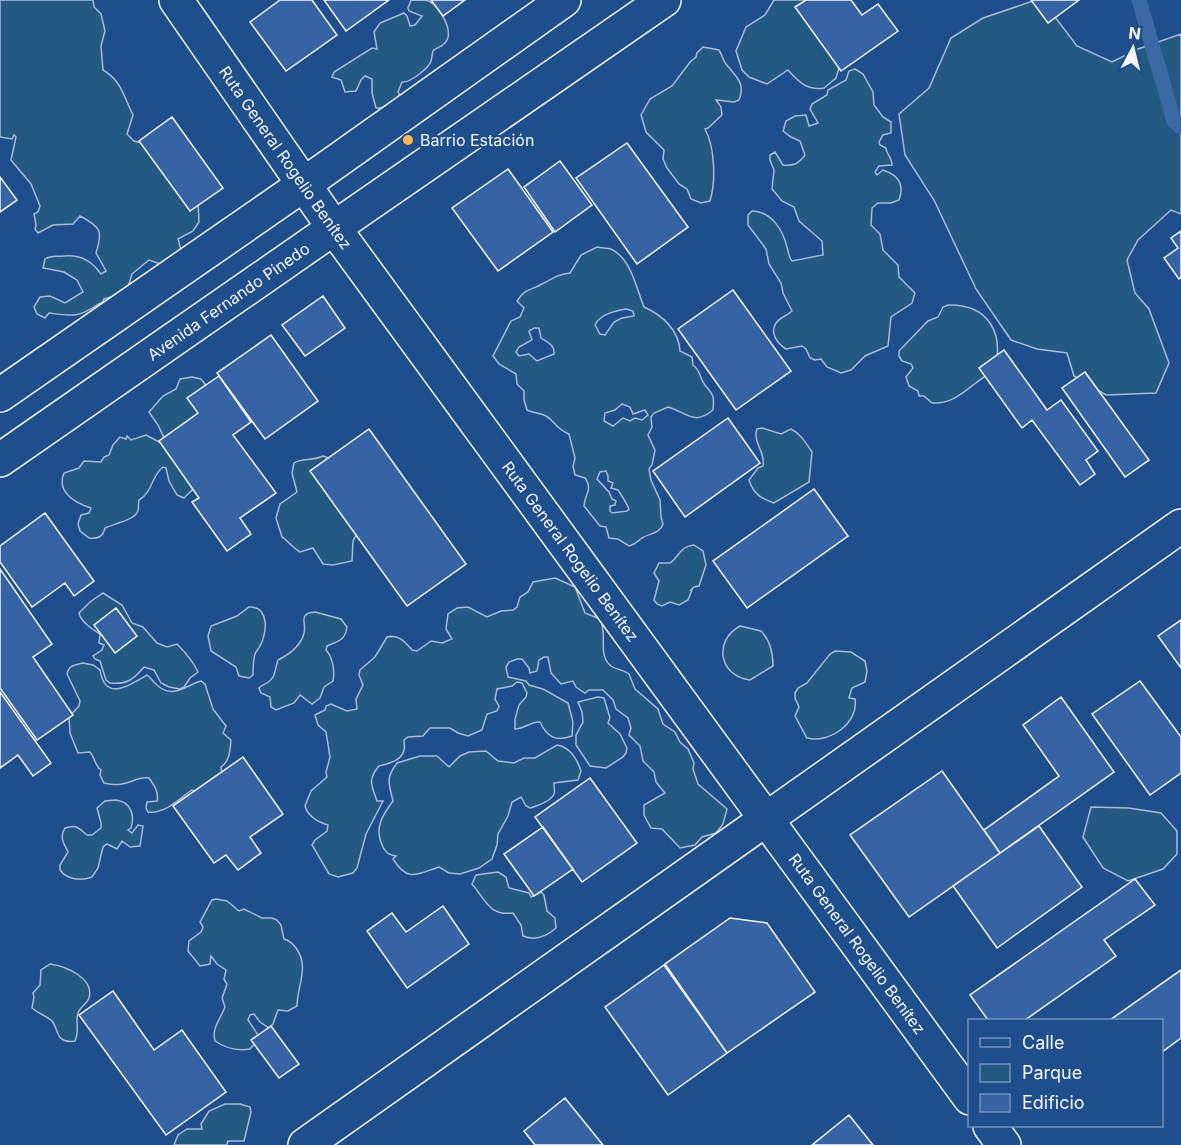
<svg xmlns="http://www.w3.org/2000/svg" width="1181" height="1145" font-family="Inter,sans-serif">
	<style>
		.green { fill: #245a82; stroke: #a8bbd7; stroke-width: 1.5; fill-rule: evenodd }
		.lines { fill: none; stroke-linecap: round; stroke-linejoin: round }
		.stream { stroke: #3b69a3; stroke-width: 15 }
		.building { fill: #3563a3; stroke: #f2f6ff; stroke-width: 1.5 }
		.minor-casing { stroke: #f2f6ff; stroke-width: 36 }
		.tertiary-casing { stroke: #f2f6ff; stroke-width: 36 }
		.primary-casing { stroke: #f2f6ff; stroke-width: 36 }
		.minor { stroke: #1f4e8c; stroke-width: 33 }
		.tertiary { stroke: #1f4e8c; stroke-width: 33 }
		.primary { stroke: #1f4e8c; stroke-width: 33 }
		.poi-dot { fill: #ffb74d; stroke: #1f4e8c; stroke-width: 2 }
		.labels { text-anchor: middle; stroke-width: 4.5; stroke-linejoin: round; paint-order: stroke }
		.poi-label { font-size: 16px; fill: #f2f6ff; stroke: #1f4e8c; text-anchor: start }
		.street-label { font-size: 16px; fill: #f2f6ff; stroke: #1f4e8c }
	</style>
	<rect width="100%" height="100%" fill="#1f4e8c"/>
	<path class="green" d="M 0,0 L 93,0 L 94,7 L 101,14 L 105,31 L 101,46 L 103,70 C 121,80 124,97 133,115 L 127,134 L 134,141 L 149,145 L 198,202 L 199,222 L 193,231 L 178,239 L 181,250 L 172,260 L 163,265 L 149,260 L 132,274 L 129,284 L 123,294 L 104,299 C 100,307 104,300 97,305 C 78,318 72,316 49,313 L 45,318 L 37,314 L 34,307 L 40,297 L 50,296 L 65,303 L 83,292 L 77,280 L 64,272 L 43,268 L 45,259 C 51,255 57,257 64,256 C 80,254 92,261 101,274 L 106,271 L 96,253 C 103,231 101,227 80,216 L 73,224 L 53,225 L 38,233 L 35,229 L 36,225 L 34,214 L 38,212 L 40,206 L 31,184 L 11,160 L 16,137 L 14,135 L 12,139 L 0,137 Z
		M 411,0 C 416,0 425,0 429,1 C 440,7 455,32 445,43 C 442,47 437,47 433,51 C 432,54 432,58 431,61 C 429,68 410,83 402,82 L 398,92 L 401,97 L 386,108 L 376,108 L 372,93 L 372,79 L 365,76 L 361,80 L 356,91 L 345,92 L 341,80 L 332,77 L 334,72 L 372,48 L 377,49 L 374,32 L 380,23 L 404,13 L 407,16 L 410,26 L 415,25 L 422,16 L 409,11 L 408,8 Z
		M 774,0 L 813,0 L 839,68 L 836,78 L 824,88 C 807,91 798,81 788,70 L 767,84 L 749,77 L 742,70 L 736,51 L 746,27 L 765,15 Z
		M 1036,0 L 1042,0 L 1077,46 L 1112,62 L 1138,49 L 1181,34 L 1181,214 L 1171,210 L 1138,240 L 1127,260 L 1135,293 L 1149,309 L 1169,363 L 1156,393 L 1106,395 L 1074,376 L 1067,353 L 1037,349 L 1011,340 L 976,289 L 934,200 L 905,155 L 899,114 L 929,88 L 951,38 L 983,18 Z
		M 703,47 L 719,50 C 722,55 723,60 726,64 C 736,77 746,83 739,100 L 734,102 L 716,100 L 721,107 L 722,115 L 708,128 L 705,129 C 715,147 716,182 710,201 L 701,203 L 691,199 L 687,189 L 679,184 L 667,168 L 663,159 L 664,150 L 646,132 L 641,115 L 650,99 L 672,86 L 690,62 L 696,57 L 697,53 Z
		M 855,69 L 863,74 L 873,92 L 874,105 L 883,117 L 891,122 L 891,133 L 883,135 L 879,142 L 880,145 L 886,148 C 886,154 892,157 892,165 L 879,166 L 875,172 L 877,175 L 883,170 C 898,175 905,184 899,200 L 891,203 L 878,203 L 872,208 L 871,225 L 880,234 L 883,250 L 898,265 L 899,277 L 915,293 L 912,303 L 891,317 L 888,346 L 865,356 L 851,370 L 841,373 L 827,367 L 821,359 L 815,360 L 810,358 L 806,349 L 802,346 L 786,349 C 778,344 769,333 776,323 C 780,317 787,316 792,311 L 783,293 L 781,283 L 769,264 L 766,249 L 748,225 L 748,215 L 752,211 C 771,211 783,230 787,247 C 789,253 788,256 792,261 L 823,255 L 822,241 L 799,221 L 794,207 L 782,201 L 772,189 L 774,170 L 770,160 L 770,155 L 775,152 L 783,165 C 794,166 798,164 805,155 L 800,141 L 791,137 L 783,131 L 786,121 L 795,116 L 806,115 L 809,126 L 818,123 L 810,109 L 812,104 L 827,95 L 828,90 L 846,80 L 849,71 Z
		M 597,247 C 601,248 607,248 611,249 C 631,258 637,290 644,307 C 662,315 679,330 680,351 L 692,357 L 693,365 C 700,370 699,375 703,382 C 711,395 715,391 713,410 C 694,426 688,413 668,407 L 654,413 L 651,417 L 652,427 L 648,435 L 655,450 L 652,465 L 649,469 L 651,480 L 660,500 L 661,517 L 663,524 C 660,534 650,533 642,538 C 637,542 636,544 629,546 L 618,539 L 609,538 L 606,527 L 600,526 L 584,506 C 585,493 593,490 585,478 L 575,475 L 573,466 L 575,458 L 569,434 C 555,428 555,421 546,416 C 541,413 533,413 527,410 L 524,400 L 524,391 L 517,384 L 516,374 L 499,364 L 493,356 L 511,321 L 520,317 L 524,308 L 517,301 C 525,288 530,291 542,284 C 554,278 556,275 570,273 L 581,255 ZM 626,309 L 633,311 L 634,316 L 622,318 L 614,322 L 605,335 L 600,334 L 595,325 C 600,314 615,311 626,309 ZM 534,328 L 539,328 L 541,338 C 548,343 555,345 554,354 L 537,361 L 529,354 L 519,356 L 516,352 L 519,347 L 532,340 L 529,331 ZM 622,404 L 630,407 L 633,414 L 645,410 L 648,415 L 642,420 L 635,418 L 630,421 L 623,418 L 613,426 L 604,421 L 605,413 L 615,410 ZM 606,471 L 608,476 L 608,481 L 613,483 L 611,488 L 618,490 C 622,496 626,502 629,509 L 627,511 L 612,513 L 610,511 L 610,506 L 615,505 L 616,501 L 612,499 L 609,492 L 597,479 L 600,472 Z
		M 948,305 C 989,304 1005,334 994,371 C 973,381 958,405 932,403 L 924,396 L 919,396 L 918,391 L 909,386 L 906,377 L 913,368 L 911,364 L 902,361 L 899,356 L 899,351 L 928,321 L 938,317 L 943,307 Z
		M 192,377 L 201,379 L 208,388 L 196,486 L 184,498 L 177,495 L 169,481 L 166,468 L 163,467 C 152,475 152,493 139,500 C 138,504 139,508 138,511 C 135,520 113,524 105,528 C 103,537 98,539 89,538 L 80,531 L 78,524 L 81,515 L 89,513 L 91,508 C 75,503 56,492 64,473 L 79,468 L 84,461 L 101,462 L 104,457 L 109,455 L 113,445 L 120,437 L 126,439 L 127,436 L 131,440 L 146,435 L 161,443 L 164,438 L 158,425 L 149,412 L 163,396 L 176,389 L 180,379 Z
		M 762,428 L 781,434 L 791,429 C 801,434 806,443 812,452 L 809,482 L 774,503 C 761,499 753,493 749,480 L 758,468 L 763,466 C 766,452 752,442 757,429 Z
		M 323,456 L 339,462 L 358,532 L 353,541 L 352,561 L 333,565 L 323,564 L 313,548 L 300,552 C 292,547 287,540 282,537 L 276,518 L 280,504 L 297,492 L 292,473 L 294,463 C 301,458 313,461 323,456 Z
		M 694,545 L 703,551 L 706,565 L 699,586 L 694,587 L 691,590 L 692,590 L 688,600 L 679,605 L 670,602 L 662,606 L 657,604 L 654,600 L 659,581 L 654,573 L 659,563 L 670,563 C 679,557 680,546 694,545 Z
		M 555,578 L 575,587 L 585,613 L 600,619 C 608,634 597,655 611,666 C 617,670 624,670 629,674 L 635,689 L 658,709 L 663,724 L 675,732 L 680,742 L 688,749 L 694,763 L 693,769 L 698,784 L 727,809 L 723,824 L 716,833 L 702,837 L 695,845 L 680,848 L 662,829 L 651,828 L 644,815 L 644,805 L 665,793 L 656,782 L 654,772 L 643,761 L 640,746 L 629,735 L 631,728 L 628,718 L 616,709 L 613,700 L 603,690 L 589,690 L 585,693 L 576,687 L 573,681 L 561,684 L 551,673 L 548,657 L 544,657 L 539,660 L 537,671 L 530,673 L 529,668 L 522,659 L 517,659 L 509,662 L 506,667 L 508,677 L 526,681 L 529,685 L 543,689 L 568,703 L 573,722 L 572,736 C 556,742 547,737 540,722 C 531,721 525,729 515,729 L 515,719 L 519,705 L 526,697 L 527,693 L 522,683 L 517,682 L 512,686 L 497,689 L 495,699 L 499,706 L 497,711 L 487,714 L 482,730 L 468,736 L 458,733 L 450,728 L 430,728 L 423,736 L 408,737 L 404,740 C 404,744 405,747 404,750 C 402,761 387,764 379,766 C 367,780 372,786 377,801 L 383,801 L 366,834 L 357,868 L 353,873 L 338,877 L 329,874 L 312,845 L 315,840 L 327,831 L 328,825 C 318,822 308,817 305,806 L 311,791 L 327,777 L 326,772 L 330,757 L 326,732 L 318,725 L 315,715 L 325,710 L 326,706 L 331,704 L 347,711 L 357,709 L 356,699 L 363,685 L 359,675 L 360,670 L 375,657 L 387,637 C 399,634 405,642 412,650 L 417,651 L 431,641 L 442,643 L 452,639 L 446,629 L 448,614 L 457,608 L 468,607 L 487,617 L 501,611 L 513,610 L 517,607 L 520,597 L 528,592 L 533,582 Z
		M 103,593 L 122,605 L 132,623 L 143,627 L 157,643 L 167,647 L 177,644 C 184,651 194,663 198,672 L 190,678 L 184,687 L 180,689 L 169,687 L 161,683 L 154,670 L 144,667 C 134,679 127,685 110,683 L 106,680 L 100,661 L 95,659 L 93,656 L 102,650 L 104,645 L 99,643 L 100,634 C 92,629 81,622 79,613 L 90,602 Z
		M 249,607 C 270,606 267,634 260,646 C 258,650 256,651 255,654 C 253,660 253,668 253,675 L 249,678 L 239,676 L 236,667 L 211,651 L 208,636 L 211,626 L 237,616 Z
		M 315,612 L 341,619 L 347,627 C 345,641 338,641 327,646 L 326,650 C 333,658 335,671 333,681 L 324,687 L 320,698 L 312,704 L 300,695 L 294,703 L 276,710 L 271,707 L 270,697 L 261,693 L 259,688 C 261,685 264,685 267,683 C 276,678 275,668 278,660 C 290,654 301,646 304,633 C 307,624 297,613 315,612 Z
		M 740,626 L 761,631 C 770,640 773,653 773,666 L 750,680 C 719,676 713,641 740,626 Z
		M 835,651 L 851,652 L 865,661 L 867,671 L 865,682 L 852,688 L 849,698 L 855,699 C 859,723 829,744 807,738 L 795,716 L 799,707 L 795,698 L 795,693 L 798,688 L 807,683 L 830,654 Z
		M 83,663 L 93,665 L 100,670 C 105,702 129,686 147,675 C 151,678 154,683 158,686 C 174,699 186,685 201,681 L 205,684 L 213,709 L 226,726 L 223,733 L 231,740 C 230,750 230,761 221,767 L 223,782 L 203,793 L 192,790 C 179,799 165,814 148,812 L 146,808 L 147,802 L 157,801 C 159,792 154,785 149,778 C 133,776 128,789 104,783 L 100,775 L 101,770 C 95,766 95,758 90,752 L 78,753 L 70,733 L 69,717 L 79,706 L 80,701 L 67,674 C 69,665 75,665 83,663 Z
		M 598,697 L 604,698 L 610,718 L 608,723 L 620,734 L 627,748 L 626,753 L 623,757 L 606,768 L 590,766 L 576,745 L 576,735 L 583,722 L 582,712 L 578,702 Z
		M 557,745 C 570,747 577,759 581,771 L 578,780 L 554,783 C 554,785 555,793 554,794 C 551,801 537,806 530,808 L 526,806 L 521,797 L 512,802 L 508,816 L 498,834 L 497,845 L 492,859 L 479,868 L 460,874 L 449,873 L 439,867 C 417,874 408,883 393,859 L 396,856 C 388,855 385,852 382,845 C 374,828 383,814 393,801 C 389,783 385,779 397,763 L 420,756 L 437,756 L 449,767 L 460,756 L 469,752 L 486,751 L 498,761 L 514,763 L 524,758 L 535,758 Z
		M 116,800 C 131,802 135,815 131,828 L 128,830 L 132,833 L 138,825 L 143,826 L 140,846 L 130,847 L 122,841 L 117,849 L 107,844 L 103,847 L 98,868 L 92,877 C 81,881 67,880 60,870 L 60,865 L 68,852 C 64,844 59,837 65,828 C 77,824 78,828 87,835 L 92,835 L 101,828 L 101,823 L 97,808 L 105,801 Z
		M 1091,807 L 1129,808 L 1161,813 L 1177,831 L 1177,854 L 1163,869 L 1128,881 L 1103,868 L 1083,837 Z
		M 498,872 L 506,877 L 509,888 L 529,893 L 531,897 L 541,892 L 544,895 L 547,911 L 555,918 L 556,928 C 547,936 535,941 523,936 L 521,925 L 513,913 C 489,916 486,900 472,884 L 476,875 Z
		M 216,899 L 227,901 L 239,911 L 244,909 L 262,918 L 272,918 L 277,920 L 281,925 L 284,939 C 290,941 292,943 296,948 C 310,967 297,986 297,1006 L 288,1011 L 278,1010 L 273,1024 L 269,1028 L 260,1022 L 254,1014 L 250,1015 L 248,1020 L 260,1038 L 250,1049 C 237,1051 225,1048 215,1041 C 211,1029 221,1018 225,1007 L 222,998 L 227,984 L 224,979 L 226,970 L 217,964 L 211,956 L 210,964 L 200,966 L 188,951 L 189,941 L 201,932 L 203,927 L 200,922 L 212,900 Z
		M 50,964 C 65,966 95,978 89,998 C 87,1004 80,1007 78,1013 C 75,1021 80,1030 75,1041 C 55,1044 59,1029 52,1021 C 45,1015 39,1014 32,1008 L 34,997 L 33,993 L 40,985 L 41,970 Z
		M 225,1104 L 240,1104 L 250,1107 L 251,1112 L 244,1141 L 228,1141 L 227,1145 L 174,1145 L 178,1135 L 187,1129 L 202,1129 L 201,1124 L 209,1111 Z"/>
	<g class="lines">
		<path class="stream" d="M 1139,0 L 1174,121 L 1181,127"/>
	</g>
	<path class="building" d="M 280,0 L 312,0 L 337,35 L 286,71 L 250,22 Z
		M 324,0 L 389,0 L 346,31 Z
		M 431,0 L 465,0 L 443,16 Z
		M 806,0 L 851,0 L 862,15 L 878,4 L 898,31 L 841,71 L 795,7 Z
		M 1031,0 L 1079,0 L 1048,23 Z
		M 172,117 L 223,188 L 190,211 L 139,141 Z
		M 627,143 L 688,227 L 637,264 L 576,178 Z
		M 560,161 L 592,205 L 555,232 L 524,187 Z
		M 508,169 L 553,232 L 498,271 L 452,208 Z
		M 0,177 L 17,200 L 0,212 Z
		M 1181,231 L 1181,278 L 1179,279 L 1164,258 L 1178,248 L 1171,238 Z
		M 733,290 L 791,371 L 736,410 L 678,329 Z
		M 323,296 L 345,328 L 305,356 L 282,325 Z
		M 271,335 L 318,401 L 265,439 L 217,373 Z
		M 1004,350 L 1047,410 L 1061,400 L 1098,451 L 1086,460 L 1095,474 L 1080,485 L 1032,420 L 1022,428 L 979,368 Z
		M 1085,372 L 1149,460 L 1125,477 L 1062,388 Z
		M 219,376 L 251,422 L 233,435 L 276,493 L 240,518 L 251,534 L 227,551 L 192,502 L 199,498 L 159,441 L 198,413 L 187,398 Z
		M 728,418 L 760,463 L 685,517 L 653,471 Z
		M 369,429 L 466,564 L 407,606 L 310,471 Z
		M 814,489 L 848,536 L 747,608 L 713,561 Z
		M 45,513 L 94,581 L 74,596 L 65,583 L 32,607 L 0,562 L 0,546 Z
		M 0,569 L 52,644 L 33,657 L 73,715 L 37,740 L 0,688 Z
		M 116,608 L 137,636 L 115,653 L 94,625 Z
		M 1181,620 L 1181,668 L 1158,636 Z
		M 1140,681 L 1181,737 L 1181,773 L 1150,795 L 1092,714 Z
		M 0,692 L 51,763 L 33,776 L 18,755 L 0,768 Z
		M 1061,697 L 1114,772 L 1000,853 L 984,830 L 1059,776 L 1023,725 Z
		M 243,757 L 283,814 L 250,837 L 261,853 L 238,870 L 226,855 L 214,863 L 173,806 Z
		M 942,771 L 1000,853 L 909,917 L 850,835 Z
		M 590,778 L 637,843 L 582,882 L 535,817 Z
		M 1039,826 L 1082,887 L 997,948 L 953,886 Z
		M 543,827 L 573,869 L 534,896 L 504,854 Z
		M 1135,879 L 1155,905 L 1104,940 L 1116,956 L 1025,1020 L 988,1020 L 970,995 Z
		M 443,906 L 469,944 L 407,988 L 367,931 L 392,913 L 406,932 Z
		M 730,918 L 767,923 L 815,992 L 727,1053 L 665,964 Z
		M 664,965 L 727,1053 L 668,1095 L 605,1007 Z
		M 1181,970 L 1181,1038 L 1162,1052 L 1162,1020 L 1110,1020 Z
		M 113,991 L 154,1050 L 182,1030 L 226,1092 L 166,1135 L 79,1015 Z
		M 271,1026 L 299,1064 L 279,1078 L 251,1040 Z
		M 565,1098 L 603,1145 L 535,1145 L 524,1131 Z
		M 849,1115 L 873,1145 L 812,1145 Z"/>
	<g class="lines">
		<defs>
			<path id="minor" d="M 303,185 L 564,0
				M 334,228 L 664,0
				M 305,1145 L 1181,526"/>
			<g id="tertiary">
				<path d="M 0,395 L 303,185"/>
				<path id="s1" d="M 0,460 L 334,228"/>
			</g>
			<g id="primary">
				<path id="s2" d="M 176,0 L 334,228 L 970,1098"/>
				<path d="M 990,1126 L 1004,1145"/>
			</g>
		</defs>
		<use href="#minor" class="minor-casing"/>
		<use href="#tertiary" class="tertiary-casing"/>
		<use href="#primary" class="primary-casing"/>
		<use href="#minor" class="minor"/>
		<use href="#tertiary" class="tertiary"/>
		<use href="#primary" class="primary"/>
	</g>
	<circle class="poi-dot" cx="408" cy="140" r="6"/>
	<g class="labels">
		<g class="poi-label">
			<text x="420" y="146">Barrio Estación</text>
		</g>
		<g class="street-label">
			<text dy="6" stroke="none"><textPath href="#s2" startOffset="192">Ruta General Rogelio Benítez</textPath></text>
			<text dy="6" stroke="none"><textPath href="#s1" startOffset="278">Avenida Fernando Pinedo</textPath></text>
			<text dy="6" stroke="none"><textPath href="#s2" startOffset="678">Ruta General Rogelio Benítez</textPath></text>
			<text dy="6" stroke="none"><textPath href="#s2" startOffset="1164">Ruta General Rogelio Benítez</textPath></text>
		</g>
	</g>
	<rect x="968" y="1019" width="195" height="108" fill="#1f4e8c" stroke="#7391ba" stroke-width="1.5"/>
	<rect x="980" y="1038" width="30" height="9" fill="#1f4e8c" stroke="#7391ba" stroke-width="1.5"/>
	<text x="1022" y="1049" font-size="18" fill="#f2f6ff">Calle</text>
	<rect x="980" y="1064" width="30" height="18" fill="#245a82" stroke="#7391ba" stroke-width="1.5"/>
	<text x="1022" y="1079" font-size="18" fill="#f2f6ff">Parque</text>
	<rect x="980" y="1094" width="30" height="18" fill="#3563a3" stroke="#7391ba" stroke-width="1.5"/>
	<text x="1022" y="1109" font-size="18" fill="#f2f6ff">Edificio</text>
	<g transform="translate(1133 48) rotate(7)" stroke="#1f4e8c" stroke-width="4.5" paint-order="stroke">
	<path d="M0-4.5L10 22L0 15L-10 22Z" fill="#f2f6ff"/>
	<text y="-9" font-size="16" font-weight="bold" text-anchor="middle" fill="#f2f6ff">N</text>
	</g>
</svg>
